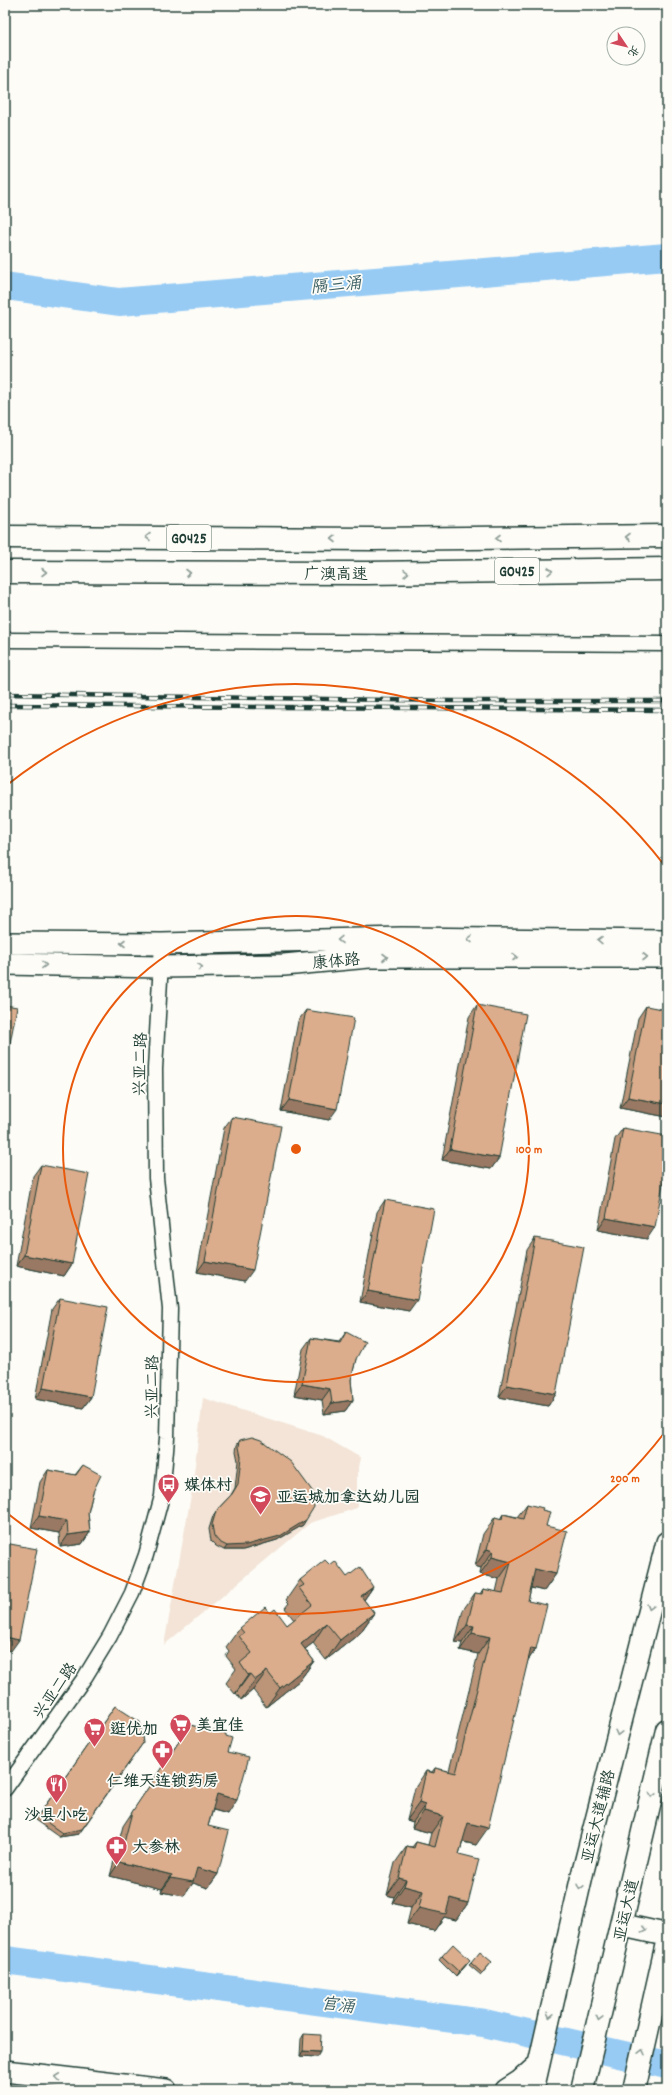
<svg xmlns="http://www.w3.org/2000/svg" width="672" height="2095" font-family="Dekko,'LXGW WenKai TC',sans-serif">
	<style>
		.built { fill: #f3e4d7 }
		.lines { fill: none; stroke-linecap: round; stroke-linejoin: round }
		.river { stroke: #97cbf4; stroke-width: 28 }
		.street-casing { stroke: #1f3d34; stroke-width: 17 }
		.secondary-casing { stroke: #1f3d34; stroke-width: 24 }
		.primary-casing { stroke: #1f3d34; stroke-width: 25 }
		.highway-casing { stroke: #1f3d34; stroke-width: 25 }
		.street { stroke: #fdfcf7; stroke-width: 14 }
		.secondary { stroke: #fdfcf7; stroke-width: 21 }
		.primary { stroke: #fdfcf7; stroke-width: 22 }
		.highway { stroke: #fdfcf7; stroke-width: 22 }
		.rail-casing { stroke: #1f3d34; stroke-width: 4.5 }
		.rail { stroke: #fdfcf7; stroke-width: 3; stroke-dasharray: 9; stroke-linecap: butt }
		.wall { fill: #bc9579; stroke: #1f3d34 }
		.shaded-wall { fill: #997963; stroke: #1f3d34 }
		.building { fill: #dbad8d; stroke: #1f3d34 }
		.oneway { stroke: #8e9c96 }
		.ring { fill: none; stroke: #e8590c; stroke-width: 2 }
		.labels { text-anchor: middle; stroke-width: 3.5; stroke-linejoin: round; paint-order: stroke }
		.shield { fill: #fdfcf7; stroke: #62766e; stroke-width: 1 }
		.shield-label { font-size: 15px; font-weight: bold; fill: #1f3d34 }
		.street-label { font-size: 16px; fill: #1f3d34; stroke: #fdfcf7 }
		.poi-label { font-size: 16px; font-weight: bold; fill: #1f3d34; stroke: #fdfcf7; text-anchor: start }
		.water-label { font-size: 17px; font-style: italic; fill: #3d6064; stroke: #fdfcf7 }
		.centre { fill: #e8590c; stroke: #fdfcf7; stroke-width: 2 }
		.ring-label { font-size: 12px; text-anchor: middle; font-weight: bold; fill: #e8590c; stroke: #fdfcf7; stroke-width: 3.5; stroke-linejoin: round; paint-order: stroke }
	</style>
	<rect width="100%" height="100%" fill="#fdfcf7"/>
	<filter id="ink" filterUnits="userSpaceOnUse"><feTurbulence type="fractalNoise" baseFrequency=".025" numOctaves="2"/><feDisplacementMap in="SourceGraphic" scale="8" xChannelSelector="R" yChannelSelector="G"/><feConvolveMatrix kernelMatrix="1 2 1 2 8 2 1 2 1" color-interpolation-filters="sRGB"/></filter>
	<g filter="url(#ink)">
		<path class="built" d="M 203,1398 L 323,1436 L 361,1458 L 357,1476 L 357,1508 L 310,1523 L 164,1645 L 192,1490 Z"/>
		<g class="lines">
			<path class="river" d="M 5,286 L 119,302 L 667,257
				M 5,1960 L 484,2023 L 667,2065"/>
			<defs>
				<path id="street" d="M 5,640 L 667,644
					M 5,1789 L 85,1677 L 110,1636 L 132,1593 L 146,1555 L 162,1496 L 167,1438 L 170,1309 L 156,1178 L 155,1069 L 162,944"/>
				<path id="secondary" d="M 5,943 L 162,944 L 402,938 L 667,941
					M 5,964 L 161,967 L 284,965 L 369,957 L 667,957
					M 5,2071 L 166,2090
					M 506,2090 L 520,2081 L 539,2064
					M 533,2090 L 583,1871 L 667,1542"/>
				<path id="primary" d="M 621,1925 L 667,1935
					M 582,2090 L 667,1730
					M 634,2090 L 667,1943"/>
				<path id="highway" d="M 5,537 L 373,539 L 667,536
					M 5,572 L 367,573 L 667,569"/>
			</defs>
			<use href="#street" class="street-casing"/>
			<use href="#secondary" class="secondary-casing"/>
			<use href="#primary" class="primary-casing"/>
			<use href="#highway" class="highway-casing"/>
			<use href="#street" class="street"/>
			<use href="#secondary" class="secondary"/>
			<use href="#primary" class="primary"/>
			<use href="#highway" class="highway"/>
			<defs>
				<path id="rail" d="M 5,694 L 452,701 L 667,701
					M 5,705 L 667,710"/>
			</defs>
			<use href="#rail" class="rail-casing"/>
			<use href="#rail" class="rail"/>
		</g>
		<path class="wall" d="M 477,1005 L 499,1158 L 491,1169 L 442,1160 L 469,1017 Z
			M 646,1006 L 667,1117 L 620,1108 L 638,1018 Z
			M 306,1010 L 329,1120 L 281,1111 L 298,1021 Z
			M 232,1117 L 245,1281 L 197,1272 L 224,1128 Z
			M 623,1128 L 647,1239 L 598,1230 L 615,1139 Z
			M 41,1165 L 72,1264 L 64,1276 L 16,1266 L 33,1176 Z
			M 385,1200 L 409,1311 L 360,1302 L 377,1212 Z
			M 535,1238 L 556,1394 L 548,1406 L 499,1397 L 527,1250 Z
			M 60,1298 L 91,1397 L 83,1408 L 35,1399 L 52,1309 Z
			M 346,1332 L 356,1359 L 351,1380 L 353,1400 L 345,1411 L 324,1414 L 322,1400 L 294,1395 L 303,1349 L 311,1338 L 339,1342 Z
			M 240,1440 L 303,1525 L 277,1540 L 243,1550 L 224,1550 L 216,1546 L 211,1541 L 209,1529 L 213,1516 L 216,1511 L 231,1495 L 235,1488 L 238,1461 L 236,1451 L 237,1445 Z
			M 83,1465 L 93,1492 L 88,1513 L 90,1532 L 82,1544 L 60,1547 L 59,1533 L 31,1528 L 40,1482 L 48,1470 L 75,1475 Z
			M 527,1504 L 542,1510 L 546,1526 L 556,1574 L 544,1591 L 531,1588 L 528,1601 L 536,1649 L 528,1660 L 476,1845 L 463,1842 L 459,1854 L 468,1903 L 456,1920 L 444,1917 L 434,1931 L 407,1924 L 411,1908 L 392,1903 L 394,1897 L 387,1895 L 395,1863 L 407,1846 L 412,1847 L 416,1842 L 428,1845 L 431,1833 L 412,1828 L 413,1822 L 407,1820 L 415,1788 L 426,1771 L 432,1772 L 435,1768 L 449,1771 L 478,1654 L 460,1650 L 462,1643 L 455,1642 L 463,1610 L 475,1593 L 480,1594 L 483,1589 L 496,1592 L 499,1579 L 480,1574 L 481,1568 L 475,1566 L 483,1534 L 495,1517 L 500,1519 L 503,1514 L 517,1517 Z
			M 330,1565 L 347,1577 L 373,1587 L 364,1600 L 374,1613 L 360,1633 L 326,1660 L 313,1643 L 305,1649 L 314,1661 L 300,1680 L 266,1707 L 253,1690 L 241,1700 L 236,1693 L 235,1694 L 226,1683 L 236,1669 L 226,1656 L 229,1651 L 226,1647 L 240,1628 L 270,1613 L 287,1625 L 294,1620 L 285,1608 L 289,1603 L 286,1600 L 300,1580 Z
			M 115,1706 L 79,1834 L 59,1837 L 35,1820 Z
			M 190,1725 L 226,1736 L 228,1752 L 228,1814 L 213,1810 L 208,1826 L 218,1874 L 208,1888 L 193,1883 L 184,1896 L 161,1892 L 162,1889 L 110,1876 L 123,1826 Z
			M 442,1956 L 470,1960 L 467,1964 L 456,1977 L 439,1960 Z
			M 471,1963 L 490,1964 L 481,1975 L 469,1965 Z
			M 304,2034 L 317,2057 L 300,2056 L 301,2039 Z"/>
		<path class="shaded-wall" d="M 628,1097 L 667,1104 L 667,1117 L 620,1108 Z
			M 289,1100 L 337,1109 L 329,1120 L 281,1111 Z
			M 450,1149 L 499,1158 L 491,1169 L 442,1160 Z
			M 606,1218 L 655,1227 L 647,1239 L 598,1230 Z
			M 24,1255 L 72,1264 L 64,1276 L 16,1266 Z
			M 205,1261 L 253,1270 L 245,1281 L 197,1272 Z
			M 368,1291 L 417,1300 L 409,1311 L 360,1302 Z
			M 302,1384 L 330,1389 L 322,1400 L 294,1395 Z
			M 507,1385 L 556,1394 L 548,1406 L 499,1397 Z
			M 43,1388 L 91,1397 L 83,1408 L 35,1399 Z
			M 353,1400 L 345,1411 L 324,1414 L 332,1403 Z
			M 39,1516 L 67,1521 L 59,1533 L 31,1528 Z
			M 306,1520 L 303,1525 L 277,1540 L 243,1550 L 224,1550 L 227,1546 Z
			M 90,1532 L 82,1544 L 60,1547 L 68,1535 Z
			M 487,1549 L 493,1551 L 481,1568 L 475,1566 Z
			M 492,1557 L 511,1562 L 499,1579 L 480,1574 Z
			M 535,1569 L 556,1574 L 544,1591 L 524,1586 Z
			M 373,1587 L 359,1607 L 361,1596 Z
			M 374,1613 L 360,1633 L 326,1660 L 340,1640 Z
			M 326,1623 L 313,1643 L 287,1663 L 301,1644 Z
			M 467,1625 L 474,1626 L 462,1643 L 455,1642 Z
			M 472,1633 L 490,1637 L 478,1654 L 460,1650 Z
			M 5,1637 L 19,1640 L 11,1651 L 5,1650 Z
			M 531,1648 L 536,1649 L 524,1666 Z
			M 314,1661 L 300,1680 L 266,1707 L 280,1688 Z
			M 267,1671 L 253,1690 L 241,1700 L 255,1680 Z
			M 250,1674 L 236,1693 L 235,1694 L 248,1675 Z
			M 143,1743 L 79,1834 L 59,1837 L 62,1833 Z
			M 217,1794 L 237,1800 L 228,1814 L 207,1808 Z
			M 419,1803 L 425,1805 L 413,1822 L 407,1820 Z
			M 424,1811 L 443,1816 L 431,1833 L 412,1828 Z
			M 468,1823 L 488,1828 L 476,1845 L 456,1840 Z
			M 119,1862 L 172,1875 L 162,1889 L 110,1876 Z
			M 197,1868 L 218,1874 L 208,1888 L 193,1883 L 184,1896 L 161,1892 L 171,1878 Z
			M 399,1878 L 406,1880 L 394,1897 L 387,1895 Z
			M 404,1886 L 423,1891 L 411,1908 L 392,1903 Z
			M 450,1898 L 468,1903 L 456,1920 L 444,1917 L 434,1931 L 407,1924 L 419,1908 Z
			M 470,1960 L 467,1964 L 456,1977 L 459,1972 Z
			M 303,2051 L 320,2052 L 317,2057 L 300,2056 Z"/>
		<path class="building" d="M 5,1005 L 17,1007 L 5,1069 Z
			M 477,1005 L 526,1014 L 499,1158 L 450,1149 Z
			M 646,1006 L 667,1010 L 667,1104 L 628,1097 Z
			M 306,1010 L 354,1018 L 337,1109 L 289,1100 Z
			M 232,1117 L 281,1126 L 253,1270 L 205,1261 Z
			M 623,1128 L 667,1136 L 667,1162 L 655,1227 L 606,1218 Z
			M 41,1165 L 89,1174 L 72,1264 L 24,1255 Z
			M 385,1200 L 434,1209 L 417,1300 L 368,1291 Z
			M 535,1238 L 584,1247 L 556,1394 L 507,1385 Z
			M 60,1298 L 108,1307 L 91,1397 L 43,1388 Z
			M 346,1332 L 365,1342 L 356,1359 L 351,1380 L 353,1400 L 332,1403 L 330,1389 L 302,1384 L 311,1338 L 340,1343 Z
			M 252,1437 L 261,1440 L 291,1462 L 313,1492 L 314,1507 L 306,1520 L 280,1536 L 246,1545 L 227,1546 L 219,1542 L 214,1536 L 212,1525 L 216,1511 L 232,1494 L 238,1484 L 241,1457 L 239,1447 L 240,1440 Z
			M 83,1465 L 101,1475 L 93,1492 L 88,1513 L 90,1532 L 68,1535 L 67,1521 L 39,1516 L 48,1470 L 76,1475 Z
			M 527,1504 L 543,1508 L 542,1510 L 550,1512 L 546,1526 L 567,1531 L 556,1574 L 535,1569 L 528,1601 L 547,1605 L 536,1649 L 531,1648 L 488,1828 L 468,1823 L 459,1854 L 479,1859 L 468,1903 L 450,1898 L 446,1914 L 419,1908 L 423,1891 L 404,1886 L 406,1880 L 399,1878 L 407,1846 L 414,1848 L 416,1842 L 435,1847 L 443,1816 L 424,1811 L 425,1805 L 419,1803 L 426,1771 L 434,1773 L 435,1768 L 456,1773 L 490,1637 L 472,1633 L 474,1626 L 467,1625 L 475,1593 L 482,1594 L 483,1589 L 503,1593 L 511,1562 L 492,1557 L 493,1551 L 487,1549 L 495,1517 L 502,1519 L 503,1514 L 523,1519 Z
			M 5,1543 L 37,1549 L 19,1640 L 5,1637 Z
			M 325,1560 L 330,1565 L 335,1561 L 347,1577 L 360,1567 L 373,1587 L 361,1596 L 374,1613 L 340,1640 L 326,1623 L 301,1644 L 314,1661 L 280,1688 L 267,1671 L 255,1680 L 250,1674 L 248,1675 L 240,1663 L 252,1653 L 239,1636 L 244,1633 L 240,1628 L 265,1607 L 270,1613 L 275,1609 L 287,1625 L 312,1605 L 299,1588 L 304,1585 L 300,1580 Z
			M 115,1706 L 140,1722 L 143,1743 L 82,1829 L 62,1833 L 38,1816 Z
			M 190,1725 L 226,1734 L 226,1736 L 232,1738 L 228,1752 L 249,1757 L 237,1800 L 217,1794 L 208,1826 L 229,1831 L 218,1874 L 197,1868 L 193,1882 L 171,1878 L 172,1875 L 119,1862 L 132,1812 Z
			M 453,1944 L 470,1960 L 459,1972 L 442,1956 Z
			M 480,1952 L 492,1962 L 482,1973 L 471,1963 Z
			M 304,2034 L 321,2035 L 320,2052 L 303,2051 Z"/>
		<defs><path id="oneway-chevron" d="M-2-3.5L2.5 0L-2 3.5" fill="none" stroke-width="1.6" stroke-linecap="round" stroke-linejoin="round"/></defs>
		<g class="oneway">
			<use href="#oneway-chevron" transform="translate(148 537) rotate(-180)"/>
			<use href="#oneway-chevron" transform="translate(628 537) rotate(180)"/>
			<use href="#oneway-chevron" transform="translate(498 538) rotate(180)"/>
			<use href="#oneway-chevron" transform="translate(334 539) rotate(-180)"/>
			<use href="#oneway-chevron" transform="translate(550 571) rotate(-1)"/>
			<use href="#oneway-chevron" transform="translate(44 572)"/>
			<use href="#oneway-chevron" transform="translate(188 573)"/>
			<use href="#oneway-chevron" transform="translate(406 573) rotate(-1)"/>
			<use href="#oneway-chevron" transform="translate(470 939) rotate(-179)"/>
			<use href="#oneway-chevron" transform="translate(340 940) rotate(179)"/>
			<use href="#oneway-chevron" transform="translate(600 940) rotate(-179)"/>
			<use href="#oneway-chevron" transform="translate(123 943) rotate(-180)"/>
			<use href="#oneway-chevron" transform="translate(385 957)"/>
			<use href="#oneway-chevron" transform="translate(515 957)"/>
			<use href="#oneway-chevron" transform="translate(645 957)"/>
			<use href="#oneway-chevron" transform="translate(44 965) rotate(1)"/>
			<use href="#oneway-chevron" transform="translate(200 967) rotate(-1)"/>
			<use href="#oneway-chevron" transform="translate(650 1607) rotate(105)"/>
			<use href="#oneway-chevron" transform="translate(618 1733) rotate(104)"/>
			<use href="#oneway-chevron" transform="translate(652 1795) rotate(103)"/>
			<use href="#oneway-chevron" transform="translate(580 1887) rotate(103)"/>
			<use href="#oneway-chevron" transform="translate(644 1930) rotate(13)"/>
			<use href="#oneway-chevron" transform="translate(550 2015) rotate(103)"/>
			<use href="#oneway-chevron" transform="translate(599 2018) rotate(104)"/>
			<use href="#oneway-chevron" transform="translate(642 2052) rotate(-77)"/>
			<use href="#oneway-chevron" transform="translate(58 2077) rotate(-173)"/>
		</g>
	</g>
	<g class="ring">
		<circle cx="296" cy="1149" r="233"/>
		<path d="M665 1432A465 465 0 0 1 7 1513M7 785A465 465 0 0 1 665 866"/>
	</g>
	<defs>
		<symbol id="bus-pin" viewBox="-11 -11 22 30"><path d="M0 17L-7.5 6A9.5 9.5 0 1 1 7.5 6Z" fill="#d1495b" stroke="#fdfcf7"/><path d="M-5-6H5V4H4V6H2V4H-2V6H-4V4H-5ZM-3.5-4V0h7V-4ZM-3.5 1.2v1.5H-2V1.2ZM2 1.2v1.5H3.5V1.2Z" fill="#fff"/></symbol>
		<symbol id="school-pin" viewBox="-11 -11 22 30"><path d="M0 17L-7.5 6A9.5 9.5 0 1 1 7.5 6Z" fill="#d1495b" stroke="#fdfcf7"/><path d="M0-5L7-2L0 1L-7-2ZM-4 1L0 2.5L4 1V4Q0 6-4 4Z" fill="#fff"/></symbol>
		<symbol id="supermarket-pin" viewBox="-11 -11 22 30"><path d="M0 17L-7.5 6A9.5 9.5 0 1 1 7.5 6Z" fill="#d1495b" stroke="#fdfcf7"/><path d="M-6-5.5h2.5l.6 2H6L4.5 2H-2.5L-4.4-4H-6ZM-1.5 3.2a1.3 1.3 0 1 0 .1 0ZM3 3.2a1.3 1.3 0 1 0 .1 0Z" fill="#fff"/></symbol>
		<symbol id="pharmacy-pin" viewBox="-11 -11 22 30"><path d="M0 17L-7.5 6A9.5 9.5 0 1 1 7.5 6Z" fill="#d1495b" stroke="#fdfcf7"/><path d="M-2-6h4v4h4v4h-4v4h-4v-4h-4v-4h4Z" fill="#fff"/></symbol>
		<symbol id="restaurant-pin" viewBox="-11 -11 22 30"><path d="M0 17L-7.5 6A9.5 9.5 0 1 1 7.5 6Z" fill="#d1495b" stroke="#fdfcf7"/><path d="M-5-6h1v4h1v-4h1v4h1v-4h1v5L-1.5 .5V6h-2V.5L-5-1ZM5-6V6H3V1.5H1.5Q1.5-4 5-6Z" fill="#fff"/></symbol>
	</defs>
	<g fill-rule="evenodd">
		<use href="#bus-pin" x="156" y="1472" width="25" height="34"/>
		<use href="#school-pin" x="248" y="1484" width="25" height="34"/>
		<use href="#supermarket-pin" x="168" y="1712" width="25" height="34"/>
		<use href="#supermarket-pin" x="82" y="1716" width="25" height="34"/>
		<use href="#pharmacy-pin" x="150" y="1738" width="25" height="34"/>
		<use href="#restaurant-pin" x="44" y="1772" width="25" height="34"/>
		<use href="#pharmacy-pin" x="104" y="1834" width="25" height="34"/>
	</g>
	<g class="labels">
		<g class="shield">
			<rect x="167" y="525" width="44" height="26" rx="3"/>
			<rect x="495" y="558" width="44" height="26" rx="3"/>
		</g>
		<g class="shield-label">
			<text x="189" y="543">G0425</text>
			<text x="517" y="576">G0425</text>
		</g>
		<g class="street-label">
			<text x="336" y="579">广澳高速</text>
			<text transform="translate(336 960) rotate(-5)" y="6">康体路</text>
			<text transform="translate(139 1064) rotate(-88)" y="6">兴亚二路</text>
			<text transform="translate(151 1387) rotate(-89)" y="6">兴亚二路</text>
			<text transform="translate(54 1690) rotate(-55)" y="6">兴亚二路</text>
			<text transform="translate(597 1816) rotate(-76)" y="6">亚运大道辅路</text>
			<text transform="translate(625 1910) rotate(-77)" y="6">亚运大道</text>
		</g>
		<g class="poi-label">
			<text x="184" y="1490">媒体村</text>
			<text x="276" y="1502">亚运城加拿达幼儿园</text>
			<text x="196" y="1730">美宜佳</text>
			<text x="110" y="1734">逛优加</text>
			<text x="163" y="1786" text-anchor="middle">仁维天连锁药房</text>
			<text x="56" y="1820" text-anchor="middle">沙县小吃</text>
			<text x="132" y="1852">大参林</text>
		</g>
		<g class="water-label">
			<text transform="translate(336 284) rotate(-5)" y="6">隔三涌</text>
			<text transform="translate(338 2004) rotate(7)" y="6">官涌</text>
		</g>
	</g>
	<circle cx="296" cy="1149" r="6" class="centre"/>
	<g class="ring-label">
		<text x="529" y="1153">100 m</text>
		<text x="625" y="1482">200 m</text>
	</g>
	<rect width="672" height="2095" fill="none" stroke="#fdfcf7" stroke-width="20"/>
	<rect x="10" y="10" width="652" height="2075" fill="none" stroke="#1f3d34" stroke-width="1.5" filter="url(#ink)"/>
	<g transform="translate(626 46) rotate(125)"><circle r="19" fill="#fdfcf7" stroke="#a4b0a9"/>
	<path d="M0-3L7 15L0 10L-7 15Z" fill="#d1495b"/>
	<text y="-6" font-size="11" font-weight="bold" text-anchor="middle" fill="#1f3d34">北</text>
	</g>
</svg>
